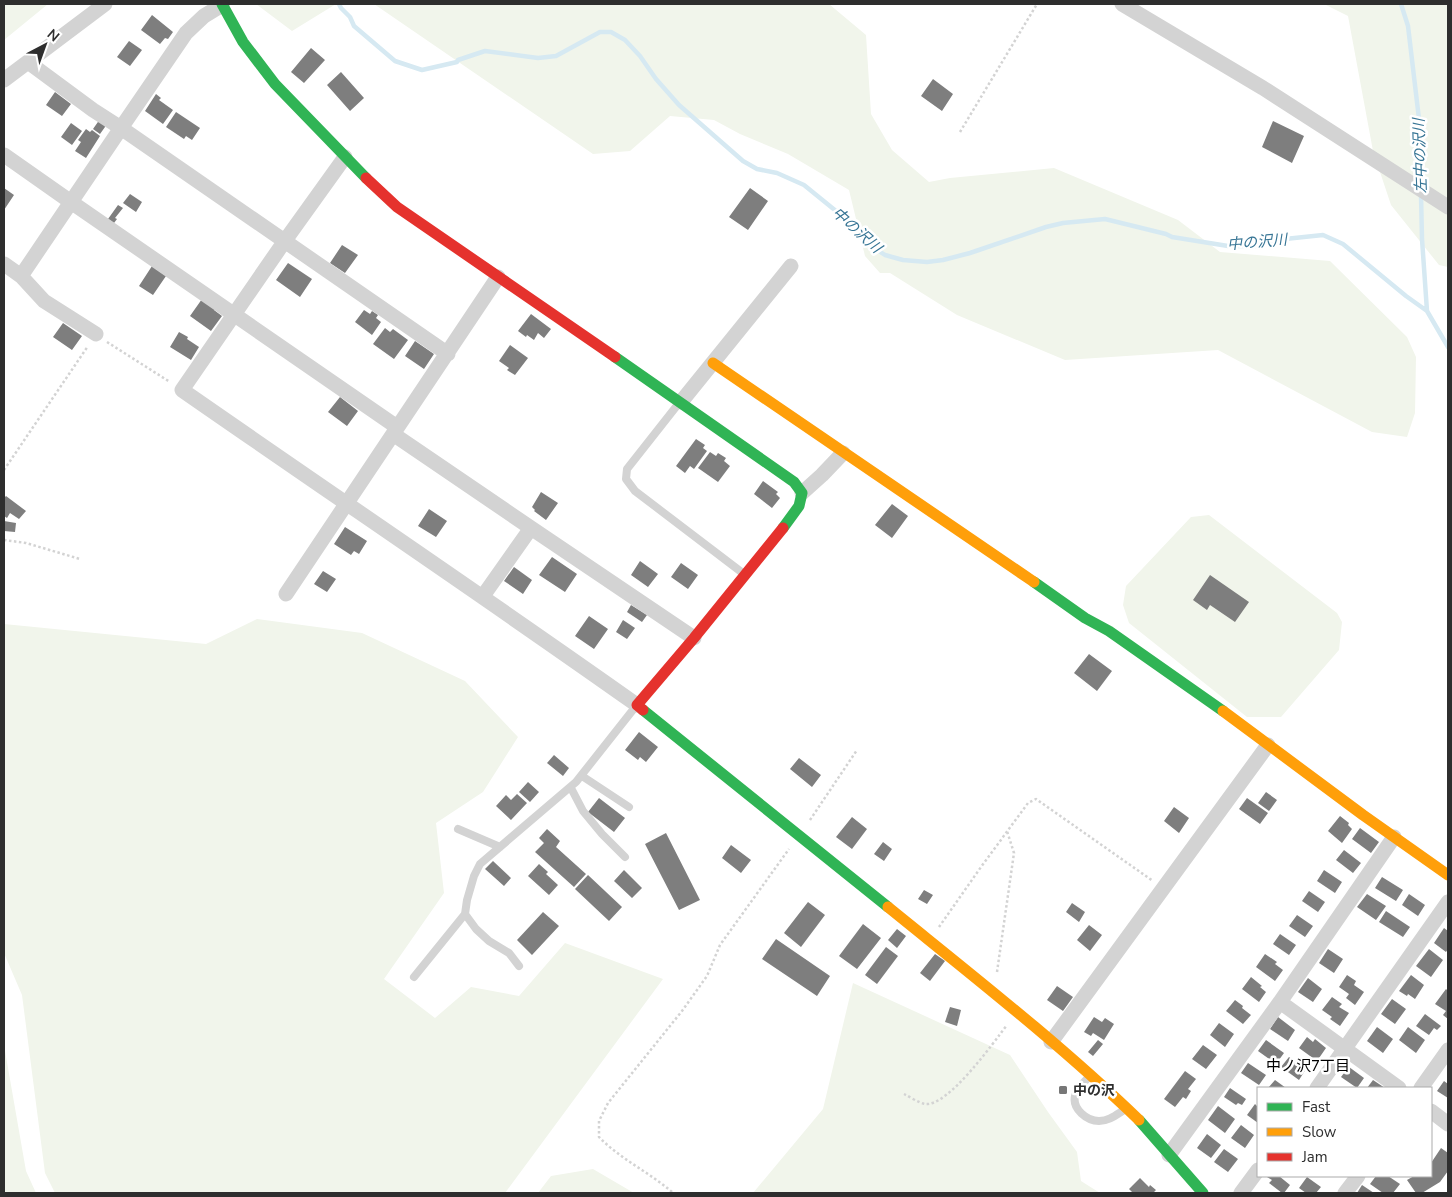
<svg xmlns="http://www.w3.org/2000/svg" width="1452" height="1197" font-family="'Nunito Sans','Noto Sans JP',sans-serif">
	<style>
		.green { fill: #f1f5eb }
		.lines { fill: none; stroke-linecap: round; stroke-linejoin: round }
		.stream { stroke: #d6e9f2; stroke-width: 4.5 }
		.building { fill: #7e7e7e }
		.path { stroke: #d3d3d3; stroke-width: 2.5; stroke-dasharray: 2.5 2.5; stroke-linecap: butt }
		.lane { stroke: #d3d3d3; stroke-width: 8 }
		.street { stroke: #d3d3d3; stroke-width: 15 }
		.fast { stroke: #30b455; stroke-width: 11 }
		.slow { stroke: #ff9f0a; stroke-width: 11 }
		.jam { stroke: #e5322d; stroke-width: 11 }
		.poi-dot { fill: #777; stroke: #fff; stroke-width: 2 }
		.labels { text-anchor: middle; stroke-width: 5; stroke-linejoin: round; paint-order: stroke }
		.poi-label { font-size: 14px; font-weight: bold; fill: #2e2e2e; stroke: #fff; text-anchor: start }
		.water-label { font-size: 15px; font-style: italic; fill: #377595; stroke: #fff }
		.neighbourhood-label { font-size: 15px; fill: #000; stroke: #fff }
	</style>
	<rect width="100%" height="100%" fill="#fff"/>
	<path class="green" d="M 4,4 L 48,4 L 4,40 Z
		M 256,4 L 336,4 L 292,31 Z
		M 374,4 L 829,4 L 866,35 L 871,114 L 892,150 L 929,182 L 950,178 L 1054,168 L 1178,220 L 1220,252 L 1330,261 L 1407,337 L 1416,357 L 1415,413 L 1407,437 L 1372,432 L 1218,350 L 1065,360 L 957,315 L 890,273 L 880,273 L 865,256 L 849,190 L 788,154 L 740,134 L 714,120 L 670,116 L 630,151 L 593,154 Z
		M 1324,4 L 1448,4 L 1448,267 L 1439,265 L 1391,205 L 1373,151 L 1348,16 Z
		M 1209,515 L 1337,613 L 1342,622 L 1339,650 L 1281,717 L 1247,717 L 1129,623 L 1123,605 L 1126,586 L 1191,517 Z
		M 257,619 L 362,633 L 465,681 L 518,737 L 483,792 L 436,823 L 444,893 L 384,979 L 435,1018 L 471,987 L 519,996 L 565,943 L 663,979 L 505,1193 L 55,1193 L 45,1173 L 22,995 L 4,953 L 4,624 L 206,644 Z
		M 853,983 L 1010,1055 L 1048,1112 L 1077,1152 L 1081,1181 L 1100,1193 L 753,1193 L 823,1109 Z
		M 4,1045 L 26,1171 L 36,1193 L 4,1193 Z
		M 593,1169 L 634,1193 L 538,1193 L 551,1176 Z"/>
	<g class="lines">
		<path class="stream" d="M 339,4 L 341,8 L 350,17 L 354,26 L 395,61 L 422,70 L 457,62 L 458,60 L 485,51 L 538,58 L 556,56 L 600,32 L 611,32 L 625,40 L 640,56 L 656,79 L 679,105 L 743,161 L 757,169 L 777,173 L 804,185 L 836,211 L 842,219 L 867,243 L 885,255 L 903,260 L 927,262 L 943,260 L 970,253 L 1046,227 L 1063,223 L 1105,219 L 1166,234 L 1172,237 L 1228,246 L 1255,246 L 1285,239 L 1323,235 L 1343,244 L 1406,296 L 1427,311 L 1448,347
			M 1401,4 L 1408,26 L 1421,136 L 1421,185
			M 1421,195 L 1422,239 L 1427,311"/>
	</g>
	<path class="building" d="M 152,15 L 173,32 L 168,39 L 165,38 L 160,44 L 141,30 Z
		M 129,41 L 142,50 L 130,66 L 117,57 Z
		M 311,48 L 325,60 L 304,83 L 291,72 Z
		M 341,72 L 364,98 L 350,111 L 327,85 Z
		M 933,79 L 953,94 L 942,111 L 921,96 Z
		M 55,92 L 71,104 L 62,116 L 46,105 Z
		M 156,94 L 161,98 L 159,100 L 173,110 L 163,124 L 145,111 Z
		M 176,112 L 200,128 L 192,140 L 186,136 L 184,139 L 166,127 Z
		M 100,119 L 104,121 L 105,127 L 100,134 L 93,129 Z
		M 1273,121 L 1304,136 L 1292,163 L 1262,147 Z
		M 71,123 L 82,131 L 72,145 L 61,137 Z
		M 86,129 L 90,132 L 92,130 L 100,136 L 86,158 L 75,151 L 81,142 L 78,140 Z
		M 4,188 L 14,195 L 4,210 Z
		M 750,188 L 768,201 L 748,230 L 729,217 Z
		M 130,194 L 142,202 L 136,212 L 123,203 Z
		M 118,205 L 123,208 L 115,218 L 117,219 L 114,223 L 108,219 Z
		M 342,245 L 358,255 L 345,273 L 330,263 Z
		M 288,263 L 312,279 L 300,297 L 276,280 Z
		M 152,266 L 166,276 L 153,295 L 139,286 Z
		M 202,299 L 215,308 L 214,310 L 222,316 L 211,331 L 190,316 Z
		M 364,310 L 370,314 L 372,311 L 378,315 L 376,318 L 381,322 L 372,335 L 355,322 Z
		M 531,314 L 551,329 L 544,338 L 538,333 L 534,340 L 527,335 L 526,337 L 518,331 Z
		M 63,323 L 82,336 L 72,350 L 53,337 Z
		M 385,328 L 390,332 L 393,329 L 408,340 L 394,359 L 373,344 Z
		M 179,332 L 188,337 L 187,339 L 199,347 L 191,360 L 170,347 Z
		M 415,341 L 434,354 L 424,369 L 405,356 Z
		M 510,345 L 528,358 L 515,375 L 507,370 L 509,368 L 499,361 Z
		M 340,397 L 358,411 L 347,426 L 328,412 Z
		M 696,439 L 705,445 L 703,448 L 707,451 L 694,469 L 690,466 L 685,473 L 676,466 Z
		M 710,452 L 716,456 L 718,453 L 726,458 L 724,461 L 730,466 L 718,482 L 698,468 Z
		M 763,481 L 778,492 L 776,494 L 780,498 L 772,508 L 754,494 Z
		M 541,492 L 558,503 L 546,520 L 534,511 L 535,510 L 532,507 Z
		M 6,496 L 26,511 L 19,519 L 10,513 L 7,518 L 4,516 L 4,498 Z
		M 892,504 L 908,516 L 892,538 L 875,525 Z
		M 429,509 L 447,521 L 436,537 L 418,526 Z
		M 4,521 L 16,523 L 15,532 L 4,531 Z
		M 345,527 L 367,541 L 359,554 L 354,551 L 351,555 L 334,544 Z
		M 552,557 L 577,574 L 565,592 L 539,575 Z
		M 640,561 L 658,574 L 648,587 L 631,575 Z
		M 681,563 L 698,575 L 688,589 L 671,577 Z
		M 514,567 L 532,580 L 523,594 L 504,581 Z
		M 323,571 L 336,579 L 327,592 L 314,584 Z
		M 1210,575 L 1249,602 L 1235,622 L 1210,605 L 1207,610 L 1193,600 Z
		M 631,605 L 647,615 L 642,622 L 627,612 Z
		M 589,616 L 608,629 L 594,649 L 575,636 Z
		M 623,620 L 635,628 L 627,639 L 616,632 Z
		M 1089,654 L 1112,671 L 1097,691 L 1074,673 Z
		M 639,732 L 658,747 L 646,762 L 640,757 L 638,760 L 625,750 Z
		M 554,755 L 569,768 L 563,776 L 547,763 Z
		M 799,758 L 821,775 L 812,787 L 790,769 Z
		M 528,782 L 539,792 L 530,802 L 519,792 Z
		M 1266,792 L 1277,800 L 1269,811 L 1258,803 Z
		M 517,794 L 527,803 L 511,820 L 496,806 L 506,795 L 511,800 Z
		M 599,798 L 625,818 L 614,832 L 588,812 Z
		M 1247,798 L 1268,813 L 1260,824 L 1239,809 Z
		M 1174,807 L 1189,818 L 1179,833 L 1164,821 Z
		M 1340,816 L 1349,823 L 1348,825 L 1352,829 L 1342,843 L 1328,831 Z
		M 852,817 L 867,829 L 852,849 L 836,837 Z
		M 1360,828 L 1379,842 L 1371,853 L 1352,839 Z
		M 547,829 L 560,841 L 556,847 L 586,874 L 574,887 L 535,852 L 544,843 L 539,838 Z
		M 666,833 L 700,900 L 679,910 L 645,844 Z
		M 883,842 L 892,849 L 884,861 L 874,854 Z
		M 731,845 L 751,860 L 741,873 L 722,858 Z
		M 1344,850 L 1361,863 L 1353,873 L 1336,860 Z
		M 493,861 L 511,878 L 504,886 L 485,869 Z
		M 539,864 L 548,872 L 546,874 L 558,885 L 549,895 L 528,876 Z
		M 624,870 L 642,888 L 632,898 L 614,881 Z
		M 1324,870 L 1342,882 L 1335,893 L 1317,881 Z
		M 588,875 L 622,907 L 609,921 L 575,889 Z
		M 1382,877 L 1403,890 L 1396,901 L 1375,888 Z
		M 924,890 L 933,895 L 927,904 L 918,899 Z
		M 1309,891 L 1325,902 L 1318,912 L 1302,901 Z
		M 1367,894 L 1386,906 L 1376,920 L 1357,907 Z
		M 1409,894 L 1425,905 L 1418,916 L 1402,905 Z
		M 808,902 L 825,915 L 801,947 L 784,933 Z
		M 1072,903 L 1085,912 L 1079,922 L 1066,912 Z
		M 1386,911 L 1410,927 L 1403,937 L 1379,922 Z
		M 543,912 L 559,926 L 532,955 L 517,940 Z
		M 1297,915 L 1313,926 L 1305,937 L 1289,926 Z
		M 863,924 L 881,938 L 857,969 L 839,956 Z
		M 1089,925 L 1102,935 L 1090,951 L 1077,940 Z
		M 1444,928 L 1448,931 L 1448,949 L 1446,952 L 1434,943 Z
		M 897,929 L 906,936 L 897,948 L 888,940 Z
		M 1280,934 L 1296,945 L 1289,955 L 1273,944 Z
		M 776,939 L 830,976 L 817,996 L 762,959 Z
		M 886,947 L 898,956 L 877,984 L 865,975 Z
		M 1328,949 L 1343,959 L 1334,973 L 1319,963 Z
		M 1429,949 L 1443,960 L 1431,977 L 1416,966 Z
		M 935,954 L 945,961 L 930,981 L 920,973 Z
		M 1265,954 L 1277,962 L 1275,964 L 1283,970 L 1275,981 L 1256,967 Z
		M 1347,975 L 1356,981 L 1354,985 L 1364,992 L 1355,1005 L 1346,998 L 1349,994 L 1339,987 Z
		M 1411,975 L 1424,985 L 1415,999 L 1408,994 L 1407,996 L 1399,991 Z
		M 1251,977 L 1262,986 L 1260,987 L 1266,992 L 1259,1002 L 1242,989 Z
		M 1308,978 L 1322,989 L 1313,1002 L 1298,992 Z
		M 1057,986 L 1073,997 L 1063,1011 L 1047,1000 Z
		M 1446,989 L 1448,991 L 1448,1019 L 1443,1015 L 1446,1011 L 1435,1004 Z
		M 1332,997 L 1342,1004 L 1339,1007 L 1349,1013 L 1340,1026 L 1330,1019 L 1332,1017 L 1322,1010 Z
		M 1392,999 L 1406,1009 L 1395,1024 L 1381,1014 Z
		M 1235,1000 L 1243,1006 L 1242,1008 L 1251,1015 L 1243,1024 L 1226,1011 Z
		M 950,1007 L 961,1010 L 957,1026 L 945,1022 Z
		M 1425,1014 L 1441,1026 L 1437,1030 L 1434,1028 L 1429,1035 L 1416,1026 Z
		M 1094,1017 L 1102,1022 L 1105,1018 L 1114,1024 L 1104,1040 L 1093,1033 L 1091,1036 L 1084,1032 Z
		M 1278,1017 L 1295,1030 L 1288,1041 L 1270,1029 Z
		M 1219,1023 L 1234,1034 L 1225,1047 L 1210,1035 Z
		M 1377,1027 L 1393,1039 L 1383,1053 L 1367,1041 Z
		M 1408,1027 L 1425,1040 L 1416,1053 L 1399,1040 Z
		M 1307,1037 L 1313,1042 L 1315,1039 L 1326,1048 L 1317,1061 L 1299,1048 Z
		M 1098,1040 L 1103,1044 L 1093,1056 L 1088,1052 Z
		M 1266,1040 L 1284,1053 L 1276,1064 L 1258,1051 Z
		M 1203,1045 L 1217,1055 L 1206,1069 L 1192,1059 Z
		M 1289,1057 L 1306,1069 L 1299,1080 L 1281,1067 Z
		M 1248,1063 L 1266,1075 L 1259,1085 L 1241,1073 Z
		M 1345,1064 L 1364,1078 L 1357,1088 L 1341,1077 L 1344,1073 L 1341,1070 Z
		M 1185,1071 L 1196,1079 L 1188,1089 L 1191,1091 L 1186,1099 L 1183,1097 L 1175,1107 L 1164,1099 Z
		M 1275,1080 L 1286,1088 L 1268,1088 Z
		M 1373,1080 L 1385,1088 L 1367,1088 Z
		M 1444,1081 L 1448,1084 L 1448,1098 L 1437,1091 Z
		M 1230,1088 L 1246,1099 L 1242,1105 L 1238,1103 L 1236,1105 L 1224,1097 Z
		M 1255,1104 L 1258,1107 L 1258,1123 L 1247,1115 Z
		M 1218,1106 L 1235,1119 L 1225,1133 L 1208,1120 Z
		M 1241,1125 L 1254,1135 L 1245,1148 L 1231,1138 Z
		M 1207,1134 L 1221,1145 L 1211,1158 L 1197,1148 Z
		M 1441,1148 L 1448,1153 L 1448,1171 L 1440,1182 L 1422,1193 L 1416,1193 L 1407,1180 L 1414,1176 L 1431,1176 L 1431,1163 Z
		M 1224,1149 L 1238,1159 L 1228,1172 L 1214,1162 Z
		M 1269,1176 L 1279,1176 L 1290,1185 L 1284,1193 L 1282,1193 L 1269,1183 L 1272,1180 L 1267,1177 Z
		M 1376,1176 L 1388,1176 L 1400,1184 L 1393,1193 L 1383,1193 L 1370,1184 Z
		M 1307,1177 L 1321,1187 L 1316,1193 L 1306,1193 L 1299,1188 Z
		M 1140,1178 L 1149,1187 L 1150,1185 L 1156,1190 L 1153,1193 L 1133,1193 L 1129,1189 Z
		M 1362,1185 L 1374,1193 L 1357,1193 Z"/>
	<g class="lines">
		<path class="path" d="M 960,132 L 1037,4
			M 107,342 L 170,382
			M 4,470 L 88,346
			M 4,540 L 26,543 L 80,559
			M 810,820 L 857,750
			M 939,927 L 981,867 L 1028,803 L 1036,799 L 1153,881
			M 997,972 L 1014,853 L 1007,831
			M 904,1094 C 910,1097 919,1103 925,1104 C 948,1107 993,1043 1007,1025
			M 672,1192 C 649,1172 620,1159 599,1137 L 599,1121 L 608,1103 L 682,1011 L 707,976 L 720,945 L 789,849"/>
		<path class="lane" d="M 679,403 L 627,469 L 626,479 L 635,491 L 744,574
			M 582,776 L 629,807
			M 571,788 L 583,811 L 602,834 L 625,857
			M 458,829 L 500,847
			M 465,914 L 476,929 L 489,941 L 509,953 L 519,966
			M 414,977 L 465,914 L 467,900 L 474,876 L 480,864 L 576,782 L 636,706
			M 1089,1077 C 1084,1082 1076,1089 1075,1096 C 1072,1109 1087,1121 1099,1121 C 1109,1121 1116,1115 1124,1110"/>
		<path class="street" d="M 1122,4 L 1263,88 L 1448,207
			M 222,5 L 204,16 L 186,33 L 121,128 L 448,354
			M 4,80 L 105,4
			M 4,155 L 71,202 L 121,128 L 93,110 L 28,62
			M 345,157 L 284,242 L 182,390 C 333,495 486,598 637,705
			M 4,264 L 21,276 L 44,301 L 96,334
			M 21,276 L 71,202 L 397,427
			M 681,402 L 791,266
			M 393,434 L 531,528
			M 802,493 L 822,475 L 843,453
			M 286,594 L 498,277
			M 483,596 L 531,528 L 694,638
			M 1280,1002 L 1399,1088
			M 1051,1042 L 1268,745
			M 1317,1088 L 1448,902
			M 1421,1088 L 1448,1050
			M 1431,1111 L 1448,1124
			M 1169,1155 L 1280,1002 L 1394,837
			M 1241,1193 L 1258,1170
			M 1345,1193 L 1358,1176"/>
		<path class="fast" d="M 222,4 L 243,42 L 275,84 L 366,178
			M 615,357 L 794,482 L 802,493 L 799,506 L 783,528
			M 1034,582 L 1085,618 L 1109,631 L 1223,711
			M 643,710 L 888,907
			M 1139,1120 L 1203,1193"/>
		<path class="slow" d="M 713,363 L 1034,582
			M 1223,711 L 1363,815 L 1448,875
			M 888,907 C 973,976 1060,1044 1139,1120"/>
		<path class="jam" d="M 366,178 L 397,207 L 615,357
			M 643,710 L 637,705 L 694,638 L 783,528"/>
	</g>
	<rect class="poi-dot" x="1058" y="1085" width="10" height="10" rx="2.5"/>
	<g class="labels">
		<g class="poi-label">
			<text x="1073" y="1095">中の沢</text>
		</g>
		<g class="water-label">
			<text transform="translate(1420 156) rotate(-92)" y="5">左中の沢川</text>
			<text transform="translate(857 230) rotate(42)" y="5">中の沢川</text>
			<text transform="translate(1257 242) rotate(-5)" y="5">中の沢川</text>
		</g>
		<g class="neighbourhood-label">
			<text x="1308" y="1071">中ノ沢7丁目</text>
		</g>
	</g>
	<rect width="1452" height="1197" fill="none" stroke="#2e2e2e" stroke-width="10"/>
	<rect x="1257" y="1087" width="175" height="90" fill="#ffffff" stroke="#ababab"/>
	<rect x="1267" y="1103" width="25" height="8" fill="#30b455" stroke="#ababab"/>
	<text x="1302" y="1112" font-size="15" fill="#2e2e2e">Fast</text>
	<rect x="1267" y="1128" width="25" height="8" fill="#ff9f0a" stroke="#ababab"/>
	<text x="1302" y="1137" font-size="15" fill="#2e2e2e">Slow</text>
	<rect x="1267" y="1153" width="25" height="8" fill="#e5322d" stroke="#ababab"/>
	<text x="1302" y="1162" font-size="15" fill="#2e2e2e">Jam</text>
	<g transform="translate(45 45) rotate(41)" stroke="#ffffff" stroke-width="4" paint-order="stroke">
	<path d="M0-4L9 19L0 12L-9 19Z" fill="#2e2e2e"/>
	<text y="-8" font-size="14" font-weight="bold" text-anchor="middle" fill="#2e2e2e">N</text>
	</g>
</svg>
